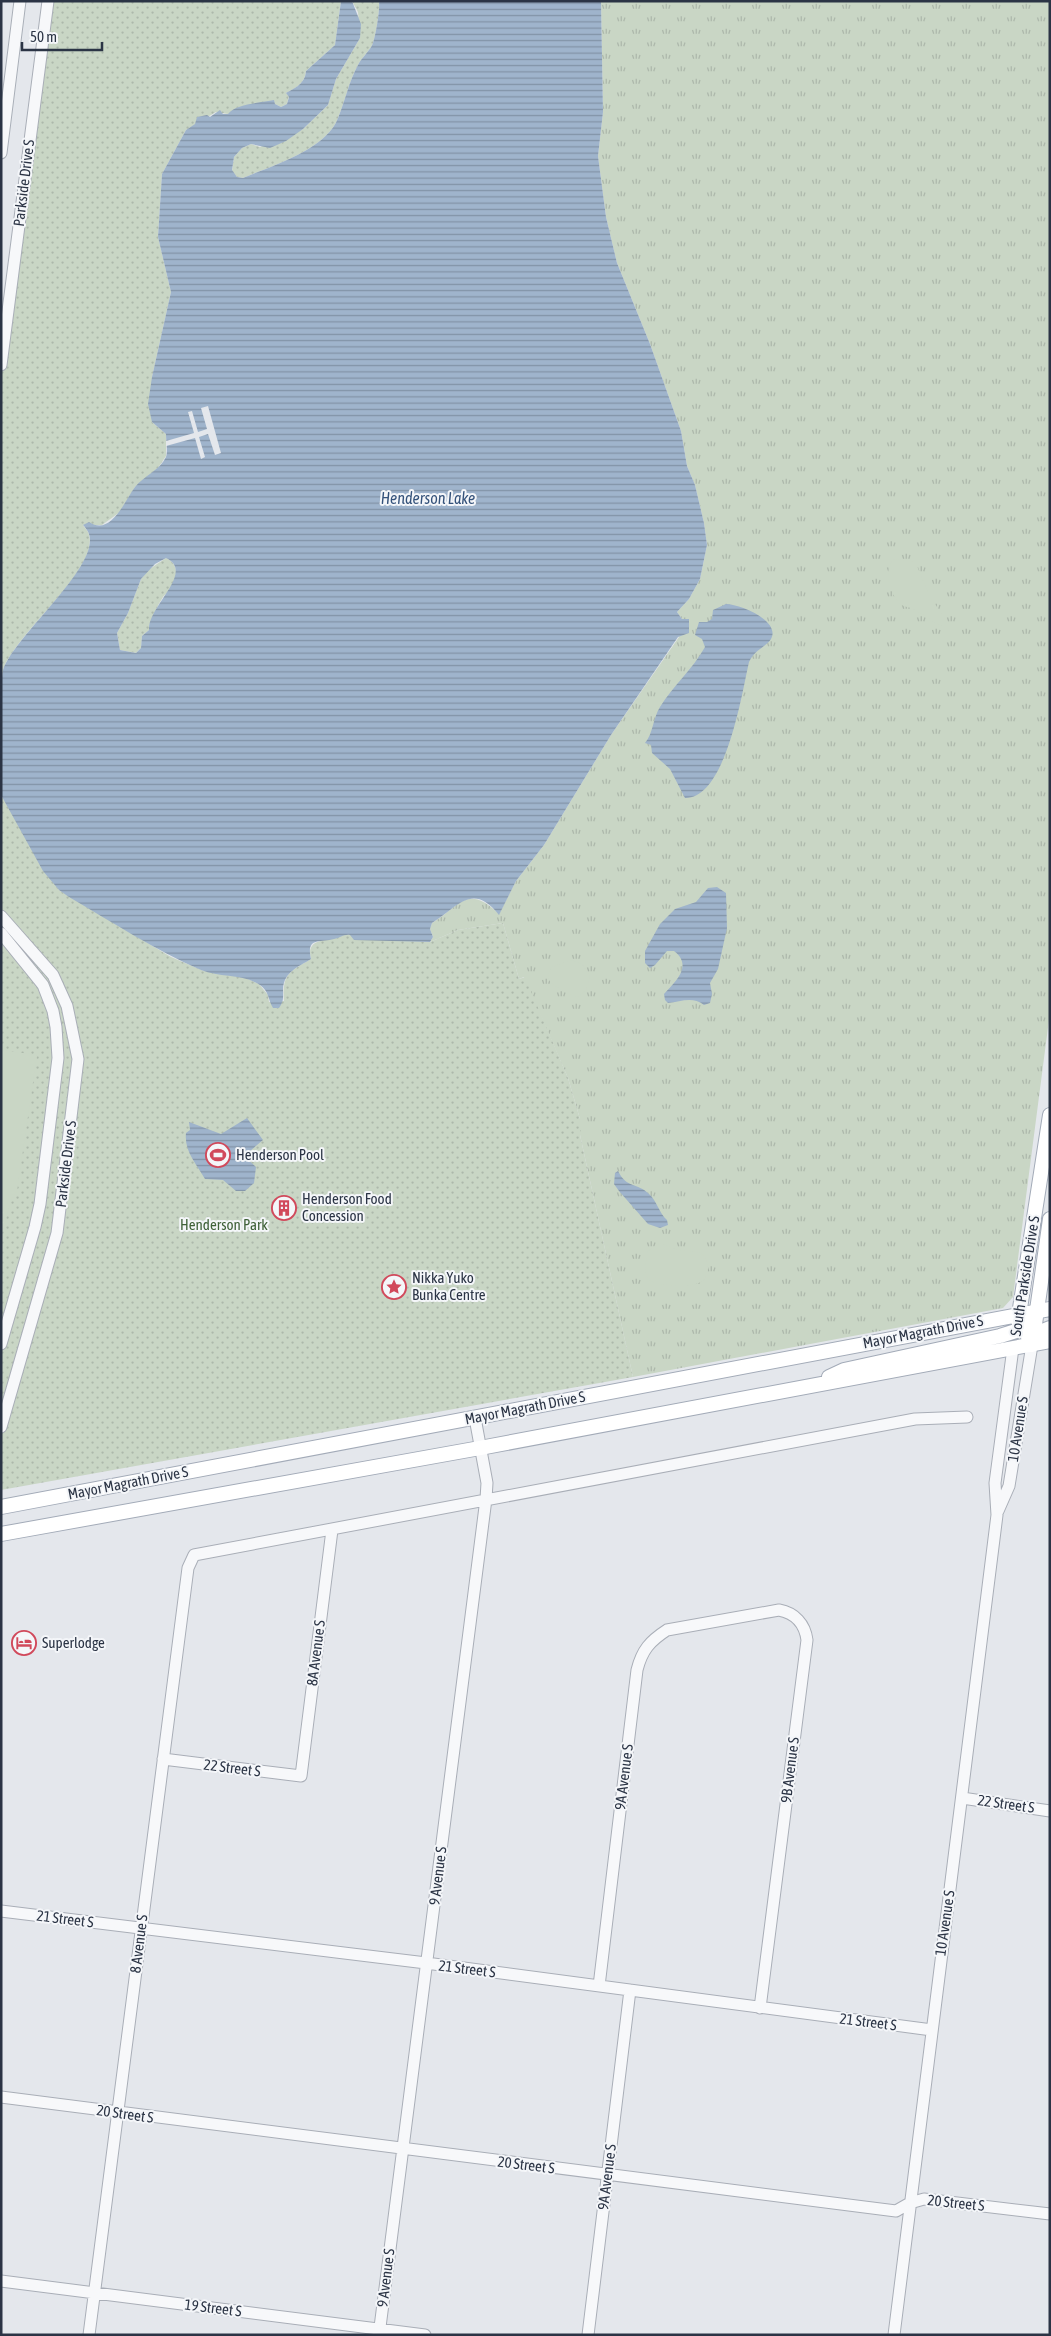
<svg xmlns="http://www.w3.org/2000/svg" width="1051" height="2336" font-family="'Asap Condensed',sans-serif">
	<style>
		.grass { fill: url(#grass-tufts) }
		.park { fill: url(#park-dots) }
		.pitch { fill: #c9d6c5 }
		.water { fill: url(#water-rules); fill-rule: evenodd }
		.pier { fill: #e4e7ec }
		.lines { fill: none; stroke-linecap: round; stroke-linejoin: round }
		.minor-casing { stroke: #a9aeb7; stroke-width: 13 }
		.major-casing { stroke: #a3abb8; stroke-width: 16 }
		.minor { stroke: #f7f8fa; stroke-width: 11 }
		.major { stroke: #fff; stroke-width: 14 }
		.labels { text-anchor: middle; stroke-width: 4; stroke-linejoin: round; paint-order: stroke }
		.street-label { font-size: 15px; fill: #2b3445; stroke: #f4f6f9 }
		.poi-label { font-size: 15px; fill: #2b3445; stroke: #f4f6f9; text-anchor: start }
		.park-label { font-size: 15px; fill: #3f6138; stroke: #f4f6f9 }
		.water-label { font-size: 16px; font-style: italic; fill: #34527a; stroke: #f4f6f9 }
	</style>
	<defs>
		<pattern id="grass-tufts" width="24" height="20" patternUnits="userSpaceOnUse" patternTransform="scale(1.25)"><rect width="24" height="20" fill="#c9d6c5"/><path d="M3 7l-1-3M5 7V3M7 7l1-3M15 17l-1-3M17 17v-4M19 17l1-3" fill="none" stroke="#adb8ab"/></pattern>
		<pattern id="park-dots" width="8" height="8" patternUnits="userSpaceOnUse" patternTransform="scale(1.25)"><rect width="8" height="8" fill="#c9d6c5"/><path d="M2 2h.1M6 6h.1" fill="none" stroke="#adb8ab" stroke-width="1.8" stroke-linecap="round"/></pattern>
		<pattern id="water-rules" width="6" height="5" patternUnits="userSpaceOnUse" patternTransform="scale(1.25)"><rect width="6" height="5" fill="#9fb4cc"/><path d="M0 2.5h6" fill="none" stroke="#8293a7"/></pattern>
	</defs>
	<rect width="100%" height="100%" fill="#e4e7ec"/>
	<path class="grass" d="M 601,1 L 1050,1 L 1050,1012 L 1013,1297 L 1003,1308 L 633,1377 L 580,1135 L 580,1119 L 568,1078 L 524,977 L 519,979 L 503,923 L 458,930 L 430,942 L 433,937 L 430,929 L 432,923 C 460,906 467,883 499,914 L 516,881 L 544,845 L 611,735 L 679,637 L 682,619 L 677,612 L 689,599 L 700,579 L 707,545 L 704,523 L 695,485 L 687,466 L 681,431 L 650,344 L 617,263 L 606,217 L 598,156 L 603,112 Z"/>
	<path class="park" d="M 48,1 L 341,1 L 335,45 L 306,71 C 305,83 296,88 286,93 L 289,96 L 287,104 L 281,107 L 275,104 L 274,101 L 228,114 L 216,112 L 186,130 L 162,174 L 158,237 L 171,292 L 152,377 L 152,422 L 166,434 L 166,456 L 158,468 L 135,487 L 120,512 L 102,525 L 83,525 C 85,528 89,532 89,535 C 99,569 15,634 3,670 C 2,674 2,680 1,685 L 1,365 Z
		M 352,1 L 379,1 C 380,10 376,34 373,43 C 370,51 362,57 358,65 C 349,81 345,101 338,118 C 327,149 272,166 243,178 L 237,177 L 232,171 L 234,157 L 242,148 L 251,144 L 260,147 L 303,129 L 328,105 L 336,79 L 360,38 L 358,12 Z
		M 166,558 C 179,564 178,577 171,588 C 169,592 165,594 163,597 C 157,606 153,616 149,626 L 149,630 L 142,636 L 141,648 L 136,653 L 120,650 L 117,633 L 128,613 L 141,579 L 148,570 Z
		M 1,795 L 59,890 L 171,957 L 204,971 L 246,978 L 259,984 L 268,995 L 269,1002 L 284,1001 C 282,974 289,972 311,959 C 305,936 329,943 345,934 L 430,942 L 458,930 L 503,923 L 519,979 L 525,977 L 568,1078 L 580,1119 L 580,1135 L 633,1377 L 1,1490 Z"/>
	<path class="pitch" d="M 902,559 L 913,562 L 917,566 L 930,597 L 942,614 L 942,626 C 932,622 924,614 915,610 C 910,607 904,607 900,604 C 890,594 883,571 893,560 Z
		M 571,960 L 582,964 L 590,976 L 586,990 L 578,997 C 570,996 568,993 562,990 C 552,984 543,981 552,967 Z
		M 1,1050 L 37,1055 L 17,1191 C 8,1202 7,1221 1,1235 Z
		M 658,1244 C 667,1244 672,1249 680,1250 C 687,1252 695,1250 702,1254 C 706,1257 708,1263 708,1268 C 708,1288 685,1286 671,1285 C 645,1285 642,1276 648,1251 Z"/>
	<path class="water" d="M 341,1 L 352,1 L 361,24 L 360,38 L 336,79 L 328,105 L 303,129 L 286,141 L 270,148 L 251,144 L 242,148 L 234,157 L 232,170 L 237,177 L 243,178 C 272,166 327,149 338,118 C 345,101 349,81 358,65 C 362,57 370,51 373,43 C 376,34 380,10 379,1 L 601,1 L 603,112 L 598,156 L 606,217 L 617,263 L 650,344 L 681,431 L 687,466 L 695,485 L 704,523 L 707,545 L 700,579 L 689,599 L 677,612 L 682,619 L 689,619 L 689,633 L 678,637 L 611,735 L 544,845 L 516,881 L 499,915 C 472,881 457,908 432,923 L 430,929 L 433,937 L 430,942 L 354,940 L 350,935 C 344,934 340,938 334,939 C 319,943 306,937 311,959 C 298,967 284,972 283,989 C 283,998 284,1001 279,1008 L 273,1008 C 268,1000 269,991 260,985 C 242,973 220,978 201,970 C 155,950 112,922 69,897 L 59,890 L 43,871 L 1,795 L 1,685 C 2,680 2,674 3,670 C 15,635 100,567 89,534 C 88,531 85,527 83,525 L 89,522 C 111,537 125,500 135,487 C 144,476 160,470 166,457 C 168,451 166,441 166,434 L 152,422 L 148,404 L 152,377 L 171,292 L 158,237 L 162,174 L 186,130 L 195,124 L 197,117 L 207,115 L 210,117 L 220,110 L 223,114 L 228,114 C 236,103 262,103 274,100 L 275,104 L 281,107 L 287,104 L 289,97 L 286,93 C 295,88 305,84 306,71 L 335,45 ZM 166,558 C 196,572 147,607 149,630 L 142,636 L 141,648 L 136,653 L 120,650 L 117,633 L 128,613 L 141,579 L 155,564 Z
		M 726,604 C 740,604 781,621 771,639 C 766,647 755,649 749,662 C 742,692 726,799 685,798 L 670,769 L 652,753 L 651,745 L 645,743 C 653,734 653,718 660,707 C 673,686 692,670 705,647 L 702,639 L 695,635 L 699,622 L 707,622 L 712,619 L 713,610 Z
		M 717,887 L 726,893 L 727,928 L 718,969 L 710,983 L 712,994 L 710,1003 L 704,1005 C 692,996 681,1002 668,1003 L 665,1000 L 664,994 C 674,983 694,966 674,951 L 667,951 L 655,965 L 650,968 L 645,963 L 645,951 L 660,924 L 675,909 L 696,902 L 708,888 Z
		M 247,1118 L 263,1140 L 244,1156 L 256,1167 L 254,1183 L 245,1191 L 236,1191 L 223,1180 L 205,1179 C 196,1163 184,1151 186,1133 L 190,1130 L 189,1122 L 221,1134 Z
		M 618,1171 C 627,1189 637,1182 649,1194 C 657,1201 659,1213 667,1220 L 668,1225 L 660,1228 L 648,1224 L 619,1191 L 614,1184 L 615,1173 Z"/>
	<path class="pier" d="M 208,406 L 221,453 L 215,455 L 208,434 L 199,437 L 205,457 L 201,459 L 195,438 L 166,446 L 166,441 L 194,433 L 188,412 L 192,411 L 198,432 L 207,429 L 201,408 Z"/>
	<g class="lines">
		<defs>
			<path id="minor" d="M 1,153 L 20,1
				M 1,365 L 48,1
				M 1,916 L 53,975 L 67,1006 L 78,1059 L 57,1233 L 1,1427
				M 1,933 L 43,985 L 53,1011 L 56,1027 L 58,1058 L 40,1204 L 35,1227 L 1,1344
				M 998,1511 L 1009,1486 L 1032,1345
				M 163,1759 L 301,1776 L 332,1530
				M 962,1798 L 1050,1811
				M 1,1911 L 426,1963 L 932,2030
				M 599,1986 L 637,1670 C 642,1650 650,1641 667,1630 L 779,1610 C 795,1613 805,1624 807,1640 L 760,2008
				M 1,2097 L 896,2211 L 910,2203 L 924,2199 L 1050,2214
				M 1,2281 L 425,2335
				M 89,2335 L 188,1568 L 194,1555 L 915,1419 L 967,1417
				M 379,2335 L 486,1499 L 487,1483 L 475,1418
				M 588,2335 L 630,1990
				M 894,2335 L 997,1515 L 995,1483 L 1013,1348"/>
			<path id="major" d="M 1018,1321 L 1050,1115
				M 1028,1337 L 1050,1328
				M 1032,1345 L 1050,1219
				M 829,1377 L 844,1370 L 1000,1336 L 1016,1331 L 1036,1312
				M 1,1507 L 1050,1309
				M 1,1534 L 480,1448 L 1050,1341"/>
		</defs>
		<use href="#minor" class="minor-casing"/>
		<use href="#major" class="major-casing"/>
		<use href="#minor" class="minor"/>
		<use href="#major" class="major"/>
	</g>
	<defs>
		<symbol id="stadium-ring" viewBox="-11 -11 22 22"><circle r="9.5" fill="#f4f6f9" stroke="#d1495b" stroke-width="1.5"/><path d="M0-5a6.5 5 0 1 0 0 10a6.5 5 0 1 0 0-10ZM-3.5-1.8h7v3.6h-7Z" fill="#d1495b"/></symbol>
		<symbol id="building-ring" viewBox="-11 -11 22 22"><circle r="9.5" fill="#f4f6f9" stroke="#d1495b" stroke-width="1.5"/><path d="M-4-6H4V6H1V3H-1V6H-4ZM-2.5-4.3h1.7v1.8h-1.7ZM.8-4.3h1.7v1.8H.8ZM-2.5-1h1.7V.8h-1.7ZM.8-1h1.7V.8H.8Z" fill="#d1495b"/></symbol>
		<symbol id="sight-ring" viewBox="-11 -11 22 22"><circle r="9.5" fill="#f4f6f9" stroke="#d1495b" stroke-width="1.5"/><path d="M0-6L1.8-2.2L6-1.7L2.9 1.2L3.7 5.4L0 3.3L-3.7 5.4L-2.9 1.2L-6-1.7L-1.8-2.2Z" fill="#d1495b"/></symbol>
		<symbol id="hotel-ring" viewBox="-11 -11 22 22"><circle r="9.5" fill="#f4f6f9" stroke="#d1495b" stroke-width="1.5"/><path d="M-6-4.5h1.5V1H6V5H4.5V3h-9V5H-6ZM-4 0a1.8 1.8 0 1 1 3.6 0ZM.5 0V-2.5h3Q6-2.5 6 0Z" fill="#d1495b"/></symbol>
	</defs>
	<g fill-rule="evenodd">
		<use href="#stadium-ring" x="204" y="1141" width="28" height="28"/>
		<use href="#building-ring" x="270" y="1194" width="28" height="28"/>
		<use href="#sight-ring" x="380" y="1273" width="28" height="28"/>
		<use href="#hotel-ring" x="10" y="1629" width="28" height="28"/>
	</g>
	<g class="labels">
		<g class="street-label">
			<text transform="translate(24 183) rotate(-83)" y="5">Parkside Drive S</text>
			<text transform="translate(66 1164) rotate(-83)" y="5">Parkside Drive S</text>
			<text transform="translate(1025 1276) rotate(-81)" y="5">South Parkside Drive S</text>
			<text transform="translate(923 1332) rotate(-11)" y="5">Mayor Magrath Drive S</text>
			<text transform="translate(525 1408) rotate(-11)" y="5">Mayor Magrath Drive S</text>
			<text transform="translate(1018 1429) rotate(-81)" y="5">10 Avenue S</text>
			<text transform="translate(128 1483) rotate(-11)" y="5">Mayor Magrath Drive S</text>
			<text transform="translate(316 1653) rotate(-83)" y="5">8A Avenue S</text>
			<text transform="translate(232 1768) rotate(7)" y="5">22 Street S</text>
			<text transform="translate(790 1770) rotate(-83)" y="5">9B Avenue S</text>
			<text transform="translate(624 1777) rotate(-83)" y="5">9A Avenue S</text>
			<text transform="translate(1006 1804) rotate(8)" y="5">22 Street S</text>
			<text transform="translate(438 1876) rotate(-83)" y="5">9 Avenue S</text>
			<text transform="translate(65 1919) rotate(7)" y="5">21 Street S</text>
			<text transform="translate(945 1923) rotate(-82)" y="5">10 Avenue S</text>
			<text transform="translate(139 1944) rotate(-83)" y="5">8 Avenue S</text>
			<text transform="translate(467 1969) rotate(7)" y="5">21 Street S</text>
			<text transform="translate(868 2022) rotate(7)" y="5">21 Street S</text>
			<text transform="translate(125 2114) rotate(8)" y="5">20 Street S</text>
			<text transform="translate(526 2165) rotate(7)" y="5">20 Street S</text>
			<text transform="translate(607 2177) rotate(-83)" y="5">9A Avenue S</text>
			<text transform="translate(956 2203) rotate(6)" y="5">20 Street S</text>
			<text transform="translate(386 2278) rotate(-83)" y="5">9 Avenue S</text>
			<text transform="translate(213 2308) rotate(7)" y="5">19 Street S</text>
		</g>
		<g class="poi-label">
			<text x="236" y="1160">Henderson Pool</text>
			<text x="302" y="1204">Henderson Food<tspan x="302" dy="17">Concession</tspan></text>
			<text x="412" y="1283">Nikka Yuko<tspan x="412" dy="17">Bunka Centre</tspan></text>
			<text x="42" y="1648">Superlodge</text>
		</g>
		<g class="park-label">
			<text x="224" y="1230">Henderson Park</text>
		</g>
		<g class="water-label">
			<text x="428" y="504">Henderson Lake</text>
		</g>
	</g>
	<rect width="1051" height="2336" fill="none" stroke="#2b3445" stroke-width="5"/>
	<path d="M22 42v8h80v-8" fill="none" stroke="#2b3445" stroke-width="2.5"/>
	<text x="30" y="42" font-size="15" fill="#2b3445" stroke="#f4f6f9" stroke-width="4" paint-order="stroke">50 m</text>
</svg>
